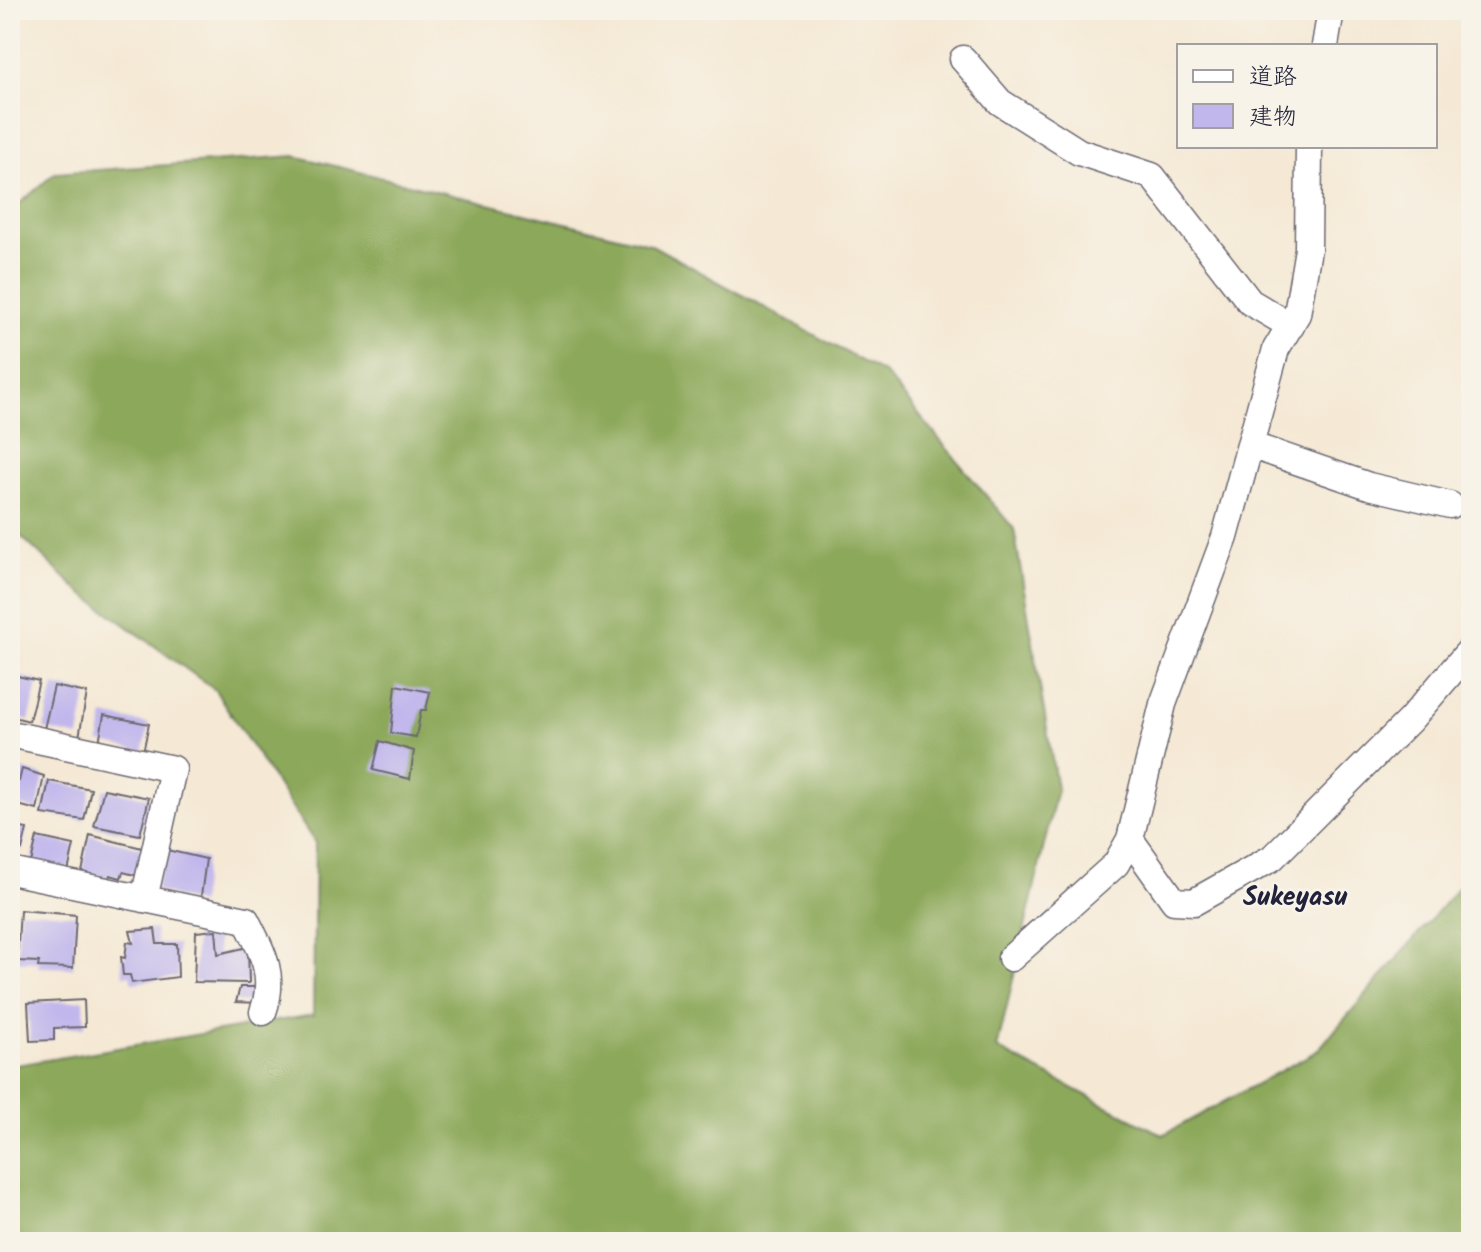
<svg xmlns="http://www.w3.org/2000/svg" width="1481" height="1252" font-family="Kalam,'Klee One',sans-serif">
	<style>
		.forest { fill: #8ca85a; stroke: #57654a; stroke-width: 2 }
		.building { fill: #c1b7ec }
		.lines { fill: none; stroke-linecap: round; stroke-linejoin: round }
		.minor-casing { stroke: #6c6871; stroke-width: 29 }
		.minor { stroke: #fff; stroke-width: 26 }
		.labels { text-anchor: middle; stroke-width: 6; stroke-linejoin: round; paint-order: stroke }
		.quarter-label { font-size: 26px; font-weight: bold; fill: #22223b; stroke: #f7f3e8 }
	</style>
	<rect width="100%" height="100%" fill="#f7f3e8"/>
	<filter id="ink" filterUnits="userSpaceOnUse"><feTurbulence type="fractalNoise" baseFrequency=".0125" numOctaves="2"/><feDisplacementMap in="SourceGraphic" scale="16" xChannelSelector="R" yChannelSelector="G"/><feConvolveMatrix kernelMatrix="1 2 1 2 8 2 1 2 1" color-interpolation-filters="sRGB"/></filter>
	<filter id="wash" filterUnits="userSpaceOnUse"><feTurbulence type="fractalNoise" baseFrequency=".006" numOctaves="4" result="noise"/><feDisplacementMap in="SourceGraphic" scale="32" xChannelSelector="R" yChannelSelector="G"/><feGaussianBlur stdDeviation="1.8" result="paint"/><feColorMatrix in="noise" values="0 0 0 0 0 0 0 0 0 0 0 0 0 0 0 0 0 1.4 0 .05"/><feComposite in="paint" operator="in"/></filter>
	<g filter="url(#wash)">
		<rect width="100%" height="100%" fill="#f5e9d5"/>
		<path class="forest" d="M 295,156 L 650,244 L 885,374 L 1014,529 L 1057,789 L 997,1049 L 1163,1135 L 1317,1051 L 1471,873 L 1471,1242 L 10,1242 L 10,1066 L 313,1015 L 315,843 L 215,690 L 79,591 L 10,526 L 10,212 L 55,173 Z"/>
		<g id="blocks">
			<path class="building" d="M 13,675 L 39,681 L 29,721 L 10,716 Z
				M 396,685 L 430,692 L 426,710 L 421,710 L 416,737 L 391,733 Z
				M 54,686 L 87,693 L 79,737 L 44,729 Z
				M 104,715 L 149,724 L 143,752 L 99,742 Z
				M 380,741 L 414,751 L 410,779 L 373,770 Z
				M 22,769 L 44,776 L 37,810 L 10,803 L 10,779 L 19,781 Z
				M 49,781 L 91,789 L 84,820 L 42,814 Z
				M 104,789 L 149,798 L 140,835 L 94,826 Z
				M 10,826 L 27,829 L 22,850 L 10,848 Z
				M 90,835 L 146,849 L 139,876 L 123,872 L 121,878 L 110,875 L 109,879 L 82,872 Z
				M 37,837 L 74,845 L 67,876 L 30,867 Z
				M 167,850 L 206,859 L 200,904 L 155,890 Z
				M 20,910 L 76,915 L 73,968 L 38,967 L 39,962 L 17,961 Z
				M 155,929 L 157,944 L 177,944 L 178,977 L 132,983 L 130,975 L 123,975 L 121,957 L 125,958 L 127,942 L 133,943 L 130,931 Z
				M 216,930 L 218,954 L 248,947 L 249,983 L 194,982 L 196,932 Z
				M 240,987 L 262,987 L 261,1003 L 236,1002 Z
				M 84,1000 L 85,1027 L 54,1028 L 54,1040 L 30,1041 L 28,1003 Z"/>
		</g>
	</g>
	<g filter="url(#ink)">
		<use href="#blocks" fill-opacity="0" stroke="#6c6871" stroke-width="2"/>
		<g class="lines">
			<defs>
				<path id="minor" d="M 1325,46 L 1331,10
					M 963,59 L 1000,102 L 1079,152 L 1152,176 L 1250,302 L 1291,326
					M 1250,445 L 1369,486 L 1450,505
					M 10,734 L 173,769 L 144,899
					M 1130,839 L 1174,901 L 1194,902 L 1272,858 L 1410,720 L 1471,649
					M 10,871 L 246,920 C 263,953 276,976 263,1012
					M 1011,958 L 1116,864 L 1130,839 L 1163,704 L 1225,537 L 1276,349 L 1297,314 L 1308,249 L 1309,146"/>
			</defs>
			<use href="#minor" class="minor-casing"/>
			<use href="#minor" class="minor"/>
		</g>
	</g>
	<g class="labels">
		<g class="quarter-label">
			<text x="1295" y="905">Sukeyasu</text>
		</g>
	</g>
	<rect width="1481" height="1252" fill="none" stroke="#f7f3e8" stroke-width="40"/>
	<rect x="1177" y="44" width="260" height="104" fill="#f7f3e8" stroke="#a29fa3" stroke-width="2"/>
	<rect x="1193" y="70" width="40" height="12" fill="#ffffff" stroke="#a29fa3" stroke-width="2"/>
	<text x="1249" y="84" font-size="24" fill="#22223b">道路</text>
	<rect x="1193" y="104" width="40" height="24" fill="#c1b7ec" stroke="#a29fa3" stroke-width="2"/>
	<text x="1249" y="124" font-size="24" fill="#22223b">建物</text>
</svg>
